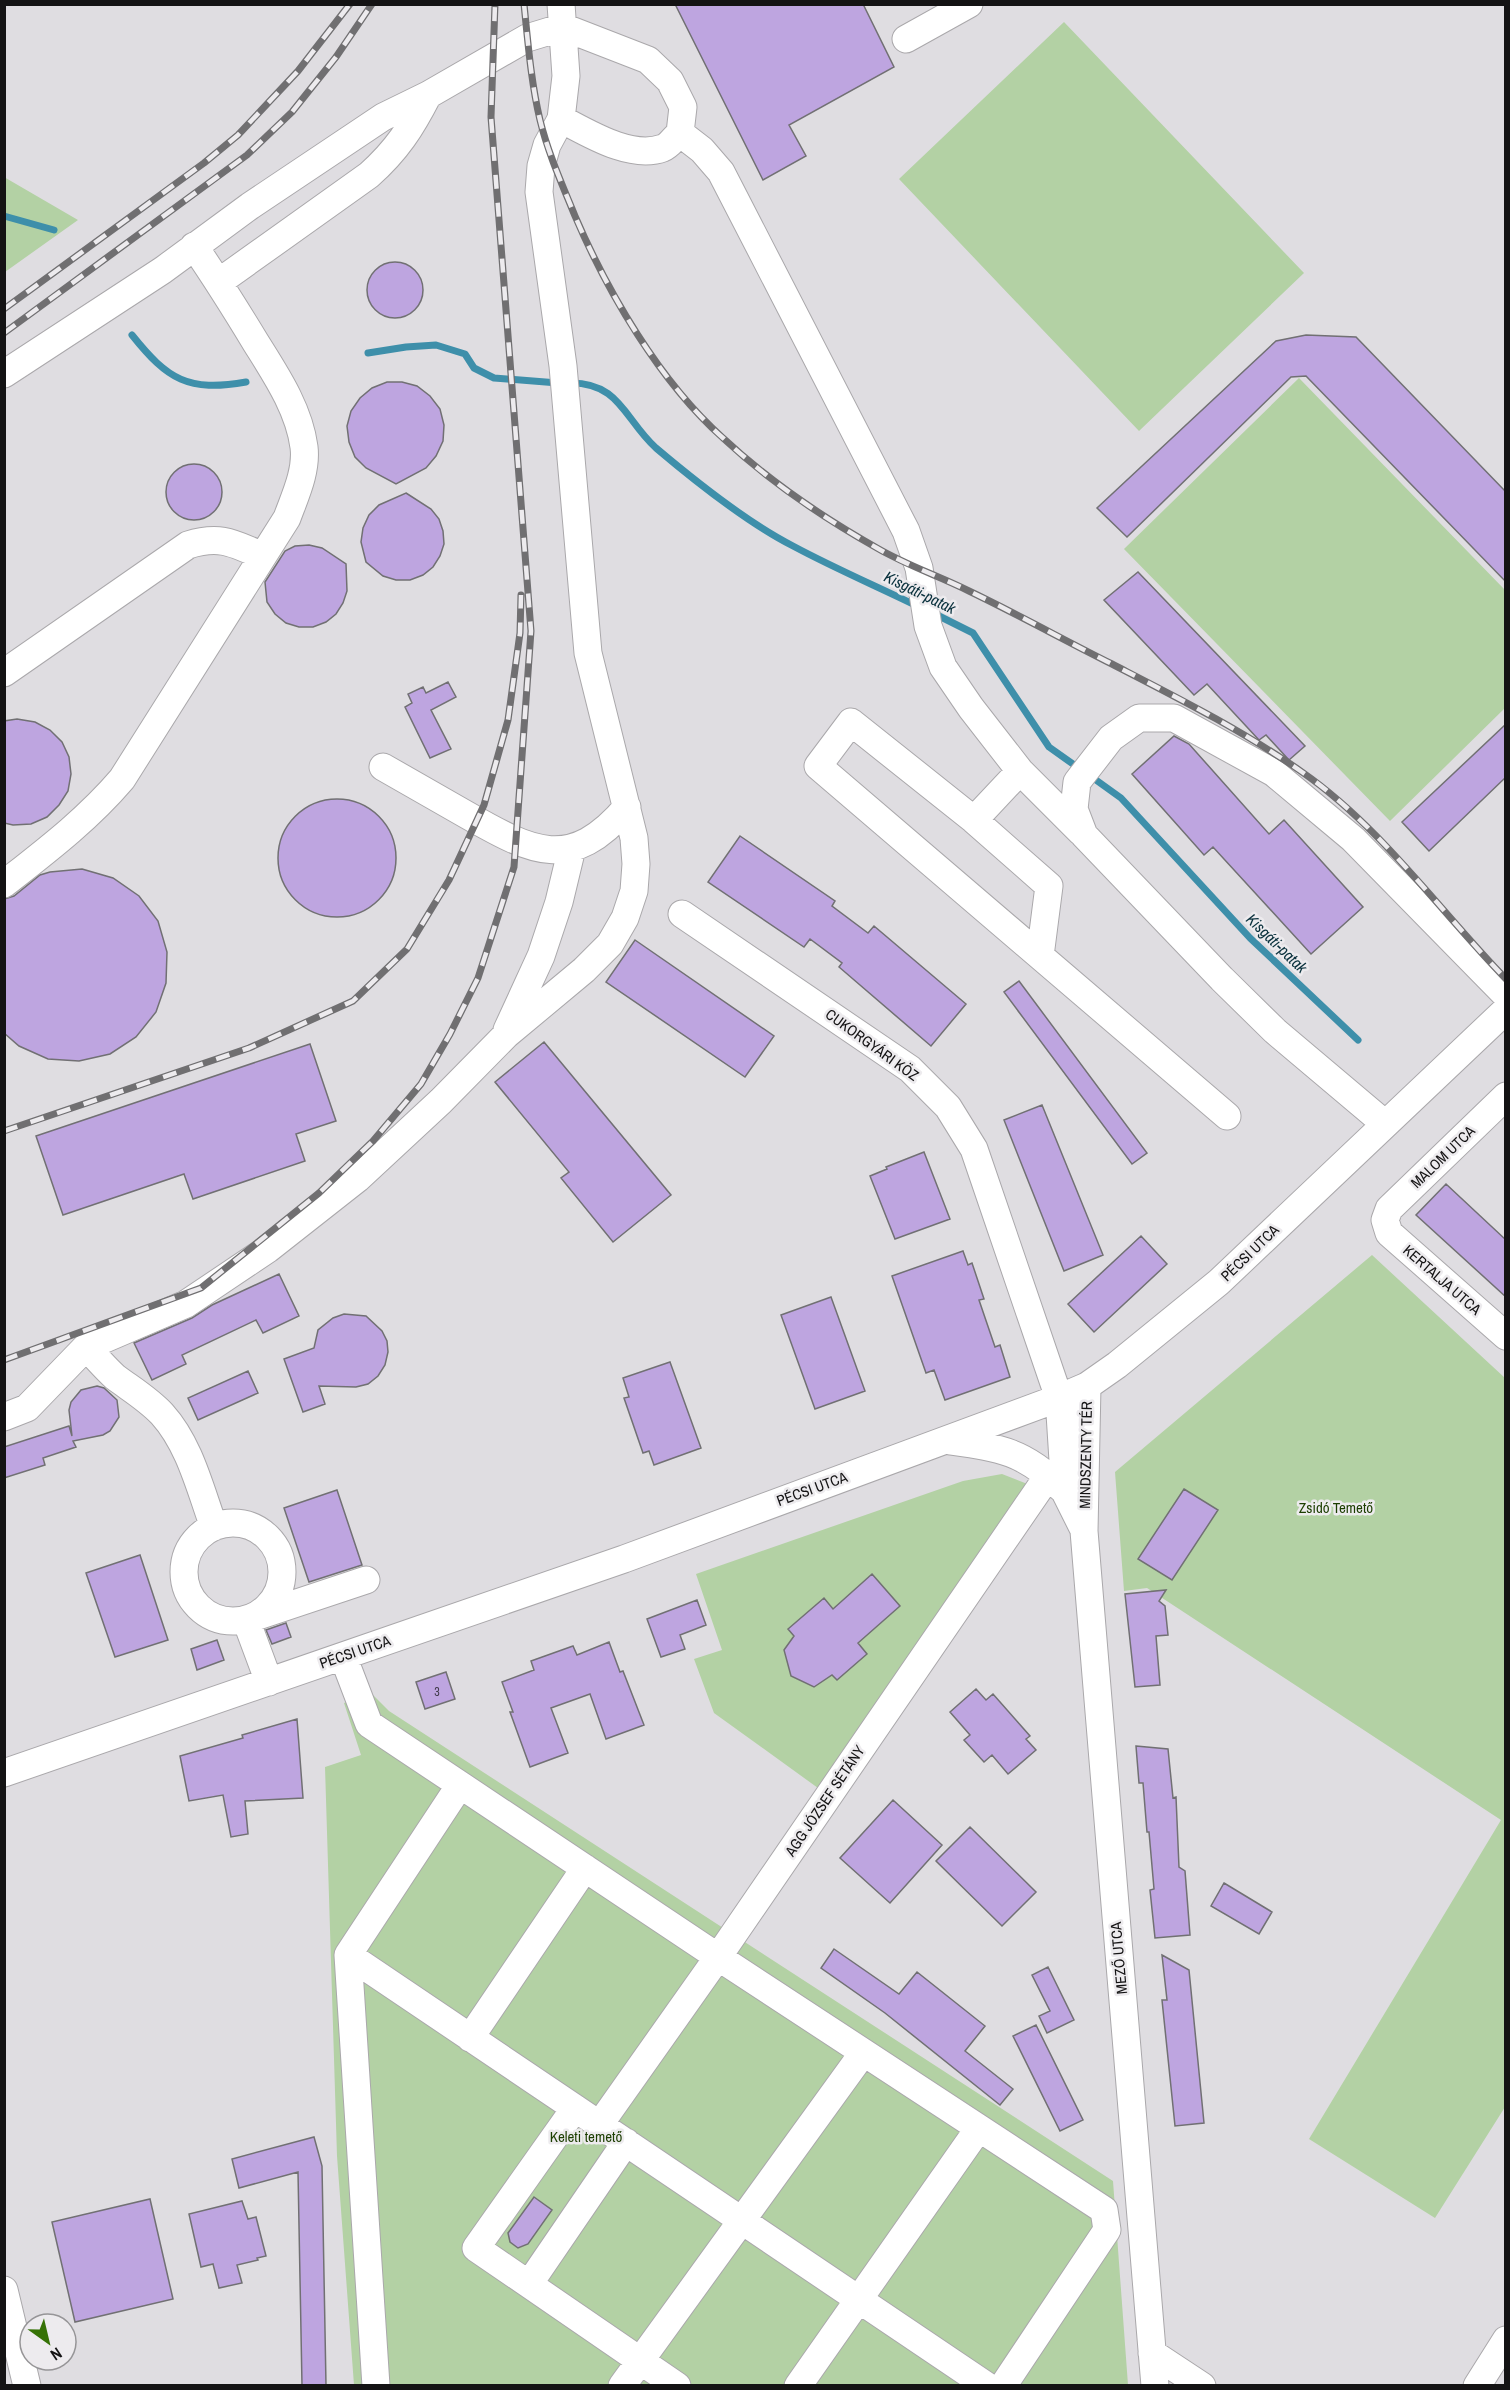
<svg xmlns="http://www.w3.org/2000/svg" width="1510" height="2390" font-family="'Archivo Narrow',sans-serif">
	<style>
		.green { fill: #b3d1a4 }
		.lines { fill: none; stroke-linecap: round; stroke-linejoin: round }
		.stream { stroke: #3e8faa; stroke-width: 7 }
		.building { fill: #bea5e0; stroke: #717073; stroke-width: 1.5 }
		.minor-casing { stroke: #aaa8ab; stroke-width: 29 }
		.minor { stroke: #fff; stroke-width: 27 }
		.rail-casing { stroke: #706f71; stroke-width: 7 }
		.rail { stroke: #edebee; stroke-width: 4.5; stroke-dasharray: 14; stroke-linecap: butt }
		.labels { text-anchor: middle; stroke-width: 5; stroke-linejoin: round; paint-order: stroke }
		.number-label { font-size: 12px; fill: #3e3847 }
		.street-label { font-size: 15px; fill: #141314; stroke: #edebee }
		.park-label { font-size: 15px; fill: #1c3e01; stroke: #edebee }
		.water-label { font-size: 16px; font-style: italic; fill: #09303c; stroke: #edebee }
	</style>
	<rect width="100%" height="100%" fill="#dfdde1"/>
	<path class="green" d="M 1064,22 L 1304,273 L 1139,431 L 899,179 Z
		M 4,177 L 78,220 L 5,272 L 4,272 Z
		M 1299,378 L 1505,590 L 1505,708 L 1390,821 L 1124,549 Z
		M 1372,1255 L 1505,1378 L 1505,2107 L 1435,2218 L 1309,2139 L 1501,1820 L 1147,1588 L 1124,1591 L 1115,1472 Z
		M 1002,1474 L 1030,1485 L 818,1788 L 714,1713 L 694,1659 L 722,1650 L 696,1574 L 963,1481 Z
		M 370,1692 L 389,1711 L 1113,2181 L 1128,2385 L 354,2385 L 337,2156 L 325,1767 L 361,1755 L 344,1703 Z"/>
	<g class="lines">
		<path class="stream" d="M 4,216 L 54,230
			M 132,335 C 168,380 188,392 246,382
			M 368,353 L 406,347 L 436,345 L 465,354 L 474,368 L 494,378 L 558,383
			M 569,383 C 620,382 624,419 656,448 C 695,481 748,523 793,546 C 834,568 876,586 917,606
			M 933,613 L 973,633 L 1049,747 L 1080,769
			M 1089,775 L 1121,798 L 1250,938 L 1358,1040"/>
	</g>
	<path class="building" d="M 675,4 L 863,4 L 894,67 L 789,125 L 806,156 L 763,180 Z
		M367 290a28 28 0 1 1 56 0a28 28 0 1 1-56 0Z
		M 1306,335 L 1356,337 L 1506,492 L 1506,582 L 1306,376 L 1291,377 L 1127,537 L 1097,508 L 1276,341 Z
		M 387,382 L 402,382 L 417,386 L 430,396 L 440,409 L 444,425 L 443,441 L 436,456 L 426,468 L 396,484 L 366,468 L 355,457 L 349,442 L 347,426 L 351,411 L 360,398 L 372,388 Z
		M166 492a28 28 0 1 1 56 0a28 28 0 1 1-56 0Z
		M 406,493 L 431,509 L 439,519 L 443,531 L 444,544 L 440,556 L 433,567 L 423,575 L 410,580 L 396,580 L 383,576 L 366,562 L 361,542 L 363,528 L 369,515 L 379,505 Z
		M 309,545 L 322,548 L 346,564 L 347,591 L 343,603 L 336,614 L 326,622 L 313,627 L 299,627 L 286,623 L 275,614 L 267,602 L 265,582 L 285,551 L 295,546 Z
		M 1138,572 L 1305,746 L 1289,760 L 1266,735 L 1259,740 L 1207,684 L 1194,695 L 1104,600 Z
		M 448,682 L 456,697 L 431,710 L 451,749 L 430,758 L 405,707 L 412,703 L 408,694 L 423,687 L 426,693 Z
		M 17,719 L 35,722 L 50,730 L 62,742 L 69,757 L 71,774 L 68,791 L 59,805 L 47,817 L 31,824 L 13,825 L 4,823 L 4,721 Z
		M 1506,724 L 1506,777 L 1429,851 L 1402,822 Z
		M 1174,736 L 1189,744 L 1269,834 L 1284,820 L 1363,907 L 1311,954 L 1213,847 L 1204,855 L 1132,774 Z
		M278 858a59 59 0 1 1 118 0a59 59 0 1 1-118 0Z
		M 740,836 L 835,901 L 832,906 L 868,933 L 874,926 L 966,1004 L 931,1046 L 839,967 L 842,963 L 810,939 L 804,947 L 708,882 Z
		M 82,869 L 113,878 L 139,896 L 158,921 L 167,952 L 166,983 L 156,1012 L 136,1037 L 110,1054 L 79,1061 L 48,1059 L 19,1046 L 4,1033 L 4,899 L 14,896 L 40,875 L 50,872 Z
		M 635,940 L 774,1036 L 745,1077 L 606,982 Z
		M 1019,981 L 1147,1153 L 1132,1164 L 1004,992 Z
		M 544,1042 L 671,1195 L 613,1242 L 561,1178 L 569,1172 L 495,1082 Z
		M 310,1044 L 336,1121 L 296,1134 L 305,1161 L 193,1199 L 184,1174 L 63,1215 L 36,1136 Z
		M 1042,1105 L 1103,1255 L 1064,1271 L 1004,1120 Z
		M 924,1152 L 950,1219 L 895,1239 L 870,1176 L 887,1169 L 886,1167 Z
		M 1446,1184 L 1506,1240 L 1506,1297 L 1416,1215 Z
		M 1141,1236 L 1167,1264 L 1094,1332 L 1068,1304 Z
		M 963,1251 L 968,1265 L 972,1263 L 984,1299 L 979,1300 L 995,1347 L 1000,1345 L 1010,1377 L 945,1400 L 934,1370 L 926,1373 L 892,1276 Z
		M 279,1274 L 299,1316 L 263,1333 L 256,1320 L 182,1355 L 186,1364 L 152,1380 L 134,1343 L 192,1318 L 212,1305 Z
		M 831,1297 L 865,1391 L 815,1409 L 781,1315 Z
		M 344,1314 L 366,1316 L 382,1331 L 387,1341 L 388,1352 L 385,1365 L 378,1376 L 368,1384 L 356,1387 L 319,1386 L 325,1404 L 303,1412 L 284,1359 L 314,1348 L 318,1330 L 333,1318 Z
		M 670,1362 L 701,1448 L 654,1465 L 649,1451 L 643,1453 L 624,1398 L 629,1397 L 623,1378 Z
		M 248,1371 L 258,1393 L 198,1420 L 188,1398 Z
		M 97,1386 L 104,1388 L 117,1400 L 119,1417 L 110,1431 L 103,1435 L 73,1441 L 76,1447 L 43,1458 L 45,1465 L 4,1478 L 4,1447 L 69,1426 L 72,1436 L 69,1410 L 71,1402 L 81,1390 Z
		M 1184,1489 L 1218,1510 L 1172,1580 L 1138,1559 Z
		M 337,1490 L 362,1565 L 309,1582 L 284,1508 Z
		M 140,1555 L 168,1640 L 115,1657 L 86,1573 Z
		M 872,1574 L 900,1606 L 858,1643 L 867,1654 L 837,1680 L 832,1675 L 814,1687 L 791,1676 L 784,1650 L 794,1636 L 788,1629 L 824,1598 L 833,1609 Z
		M 1166,1590 L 1159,1601 L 1165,1606 L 1168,1635 L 1156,1636 L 1160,1685 L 1135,1687 L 1125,1594 Z
		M 697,1600 L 706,1625 L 680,1635 L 685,1649 L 661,1657 L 647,1619 Z
		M 286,1623 L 291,1637 L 272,1644 L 266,1630 Z
		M 217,1640 L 224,1660 L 197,1670 L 191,1649 Z
		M 609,1642 L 620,1672 L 623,1671 L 644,1725 L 606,1739 L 590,1694 L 551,1708 L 568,1753 L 530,1767 L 510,1712 L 513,1712 L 502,1682 L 534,1670 L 531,1661 L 573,1646 L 577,1655 Z
		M 446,1672 L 455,1699 L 425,1709 L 416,1682 Z
		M 976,1689 L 986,1700 L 993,1694 L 1030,1736 L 1026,1739 L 1036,1750 L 1008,1774 L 992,1755 L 984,1762 L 964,1740 L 970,1735 L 950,1712 Z
		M 297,1719 L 303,1798 L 245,1801 L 248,1834 L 231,1837 L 223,1795 L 189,1801 L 180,1756 L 243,1738 L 242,1735 Z
		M 1136,1746 L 1168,1749 L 1173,1798 L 1176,1797 L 1179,1867 L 1185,1871 L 1190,1935 L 1155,1938 L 1150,1890 L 1154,1889 L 1149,1832 L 1147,1832 L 1143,1783 L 1139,1783 Z
		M 893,1800 L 942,1845 L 890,1903 L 840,1858 Z
		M 970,1827 L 1036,1892 L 1002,1926 L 936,1861 Z
		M 1224,1883 L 1272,1912 L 1259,1934 L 1211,1906 Z
		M 834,1949 L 899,1994 L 917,1972 L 985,2026 L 965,2051 L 1013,2089 L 1000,2105 L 885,2013 L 821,1968 Z
		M 1162,1955 L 1189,1970 L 1204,2123 L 1175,2126 L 1162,2000 L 1167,2000 Z
		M 1048,1967 L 1074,2020 L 1047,2033 L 1039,2016 L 1050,2011 L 1032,1975 Z
		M 1036,2025 L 1083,2120 L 1060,2131 L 1013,2036 Z
		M 314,2137 L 322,2166 L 326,2385 L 302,2385 L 298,2172 L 239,2188 L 232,2159 Z
		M 534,2197 L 552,2210 L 528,2244 L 518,2248 L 510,2242 L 508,2233 Z
		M 150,2199 L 173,2299 L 75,2322 L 52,2222 Z
		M 242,2201 L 248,2219 L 256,2217 L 266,2256 L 257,2258 L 258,2260 L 237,2265 L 242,2283 L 219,2288 L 213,2264 L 201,2267 L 189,2214 Z"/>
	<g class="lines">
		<defs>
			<path id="minor" d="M 906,39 L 969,4
				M 680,133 L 702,150 L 721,172 L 906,531 L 919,568 L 928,626 L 943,667 L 971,708 L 1020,771 L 1081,832
				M 219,282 L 369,175 C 397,150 411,128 428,95
				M 4,374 L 163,270 L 250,206 L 383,117 L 428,95 L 527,38 L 563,27 L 648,60 L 670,81 L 683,107 L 680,133 C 675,137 669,146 663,148 C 631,160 588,133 561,119
				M 4,673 L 188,545 C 220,535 233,543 263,556
				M 383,767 C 411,783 439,799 467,815 C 532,852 571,873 627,807
				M 1020,771 L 974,820 L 851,722 L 818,766 L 1227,1116
				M 974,820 L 1049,886 L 1040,956
				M 4,884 C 46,851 87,820 122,779 L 287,518 C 295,496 307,471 304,447 C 299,409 276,375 256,343 C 236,310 216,278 194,246
				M 682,914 L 910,1069 L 948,1107 L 974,1149 L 1059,1398 L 1065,1492 L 1083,1528
				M 507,1030 L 541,956 L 559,902 L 572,848
				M 1506,1096 L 1389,1209 L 1385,1220 L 1389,1233 L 1506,1336
				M 1384,1123 L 1275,1031 L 1222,979 L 1084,835 L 1074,809 L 1077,782 L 1111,738 L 1139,718 L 1174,718 L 1274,773 L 1353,839 L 1506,995
				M 1087,1386 L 1084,1531 L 1155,2386
				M 4,1417 L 27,1408 L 86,1347
				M 950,1441 C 1000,1448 1024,1451 1061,1488
				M184 1572a49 49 0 1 1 98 0a49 49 0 1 1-98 0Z
				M 214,1527 C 200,1489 190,1445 162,1414 C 148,1399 131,1389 115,1377 C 105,1368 96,1357 86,1347 L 186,1304 L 268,1249 L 357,1179 L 441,1101 L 506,1035 L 584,970 L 610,944 L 625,918 L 634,891 L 636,864 L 634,838 L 588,653 L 563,366 L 539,192 L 541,166 L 547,145 L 561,119 L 566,76 L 561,4
				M 343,1656 L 369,1724 L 718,1957 L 1104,2210 L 1107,2230 L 1003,2386
				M 269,1682 L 246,1620 L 366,1580
				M 4,1773 L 624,1559 L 1059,1398 L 1087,1386 L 1117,1365 L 1219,1282 L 1506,1010
				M 348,1955 L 987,2386
				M 470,2038 L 585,1868
				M 575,2108 L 476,2248 L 677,2386
				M 600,2124 L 718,1957 L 1048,1476
				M 529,2284 L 626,2142
				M 4,2290 L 27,2386
				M 1152,2353 L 1202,2386
				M 376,2386 L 348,1955 L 460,1785
				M 622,2386 L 863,2053
				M 798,2386 L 979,2128
				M 1477,2386 L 1506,2340"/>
		</defs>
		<use href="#minor" class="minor-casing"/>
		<use href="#minor" class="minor"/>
		<defs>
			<path id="rail" d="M 524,4 C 528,43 531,82 540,120 C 548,153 562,184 575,216 C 608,293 660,382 723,438 C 769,481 822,517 877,548 C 906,565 939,576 969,591 C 1017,614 1064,640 1112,664 C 1176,697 1242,730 1302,772 C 1381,827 1439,910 1506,979
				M 4,309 L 204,163 L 238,135 L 298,71 L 350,4
				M 4,333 L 247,155 L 292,112 L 336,57 L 372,4
				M 4,1131 L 249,1048 L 353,1001 L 407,949 L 449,880 L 484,805 L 508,720 L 520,633 L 521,595
				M 4,1360 L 201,1288 L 319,1193 L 373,1141 L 421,1084 L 450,1034 L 478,978 L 514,867 L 531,631 L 491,117 L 495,4"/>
		</defs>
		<use href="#rail" class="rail-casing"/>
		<use href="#rail" class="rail"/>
	</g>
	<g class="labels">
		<g class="number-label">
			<text x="437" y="1696">3</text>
		</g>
		<g class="street-label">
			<text transform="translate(872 1045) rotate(36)" y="5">CUKORGYÁRI KÖZ</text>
			<text transform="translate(1443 1157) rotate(-44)" y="5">MALOM UTCA</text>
			<text transform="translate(1250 1253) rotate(-44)" y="5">PÉCSI UTCA</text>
			<text transform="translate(1442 1280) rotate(41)" y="5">KERTALJA UTCA</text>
			<text transform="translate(1086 1455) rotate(-89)" y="5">MINDSZENTY TÉR</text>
			<text transform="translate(812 1489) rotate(-20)" y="5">PÉCSI UTCA</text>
			<text transform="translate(355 1652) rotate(-19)" y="5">PÉCSI UTCA</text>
			<text transform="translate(825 1801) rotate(-56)" y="5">AGG JÓZSEF SÉTÁNY</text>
			<text transform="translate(1119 1958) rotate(-95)" y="5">MEZŐ UTCA</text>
		</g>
		<g class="park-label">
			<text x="1336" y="1513">Zsidó Temető</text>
			<text x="586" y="2142">Keleti temető</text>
		</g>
		<g class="water-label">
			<text transform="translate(920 592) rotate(26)" y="6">Kisgáti-patak</text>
			<text transform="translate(1277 943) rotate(44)" y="6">Kisgáti-patak</text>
		</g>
	</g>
	<rect width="1510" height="2390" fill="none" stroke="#141314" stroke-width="12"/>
	<g transform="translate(48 2342) rotate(146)"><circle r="28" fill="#edebee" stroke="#969597" stroke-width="1.5"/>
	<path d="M0-4.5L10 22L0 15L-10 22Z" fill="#367206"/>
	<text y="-9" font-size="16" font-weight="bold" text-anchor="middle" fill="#141314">N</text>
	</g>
</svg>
